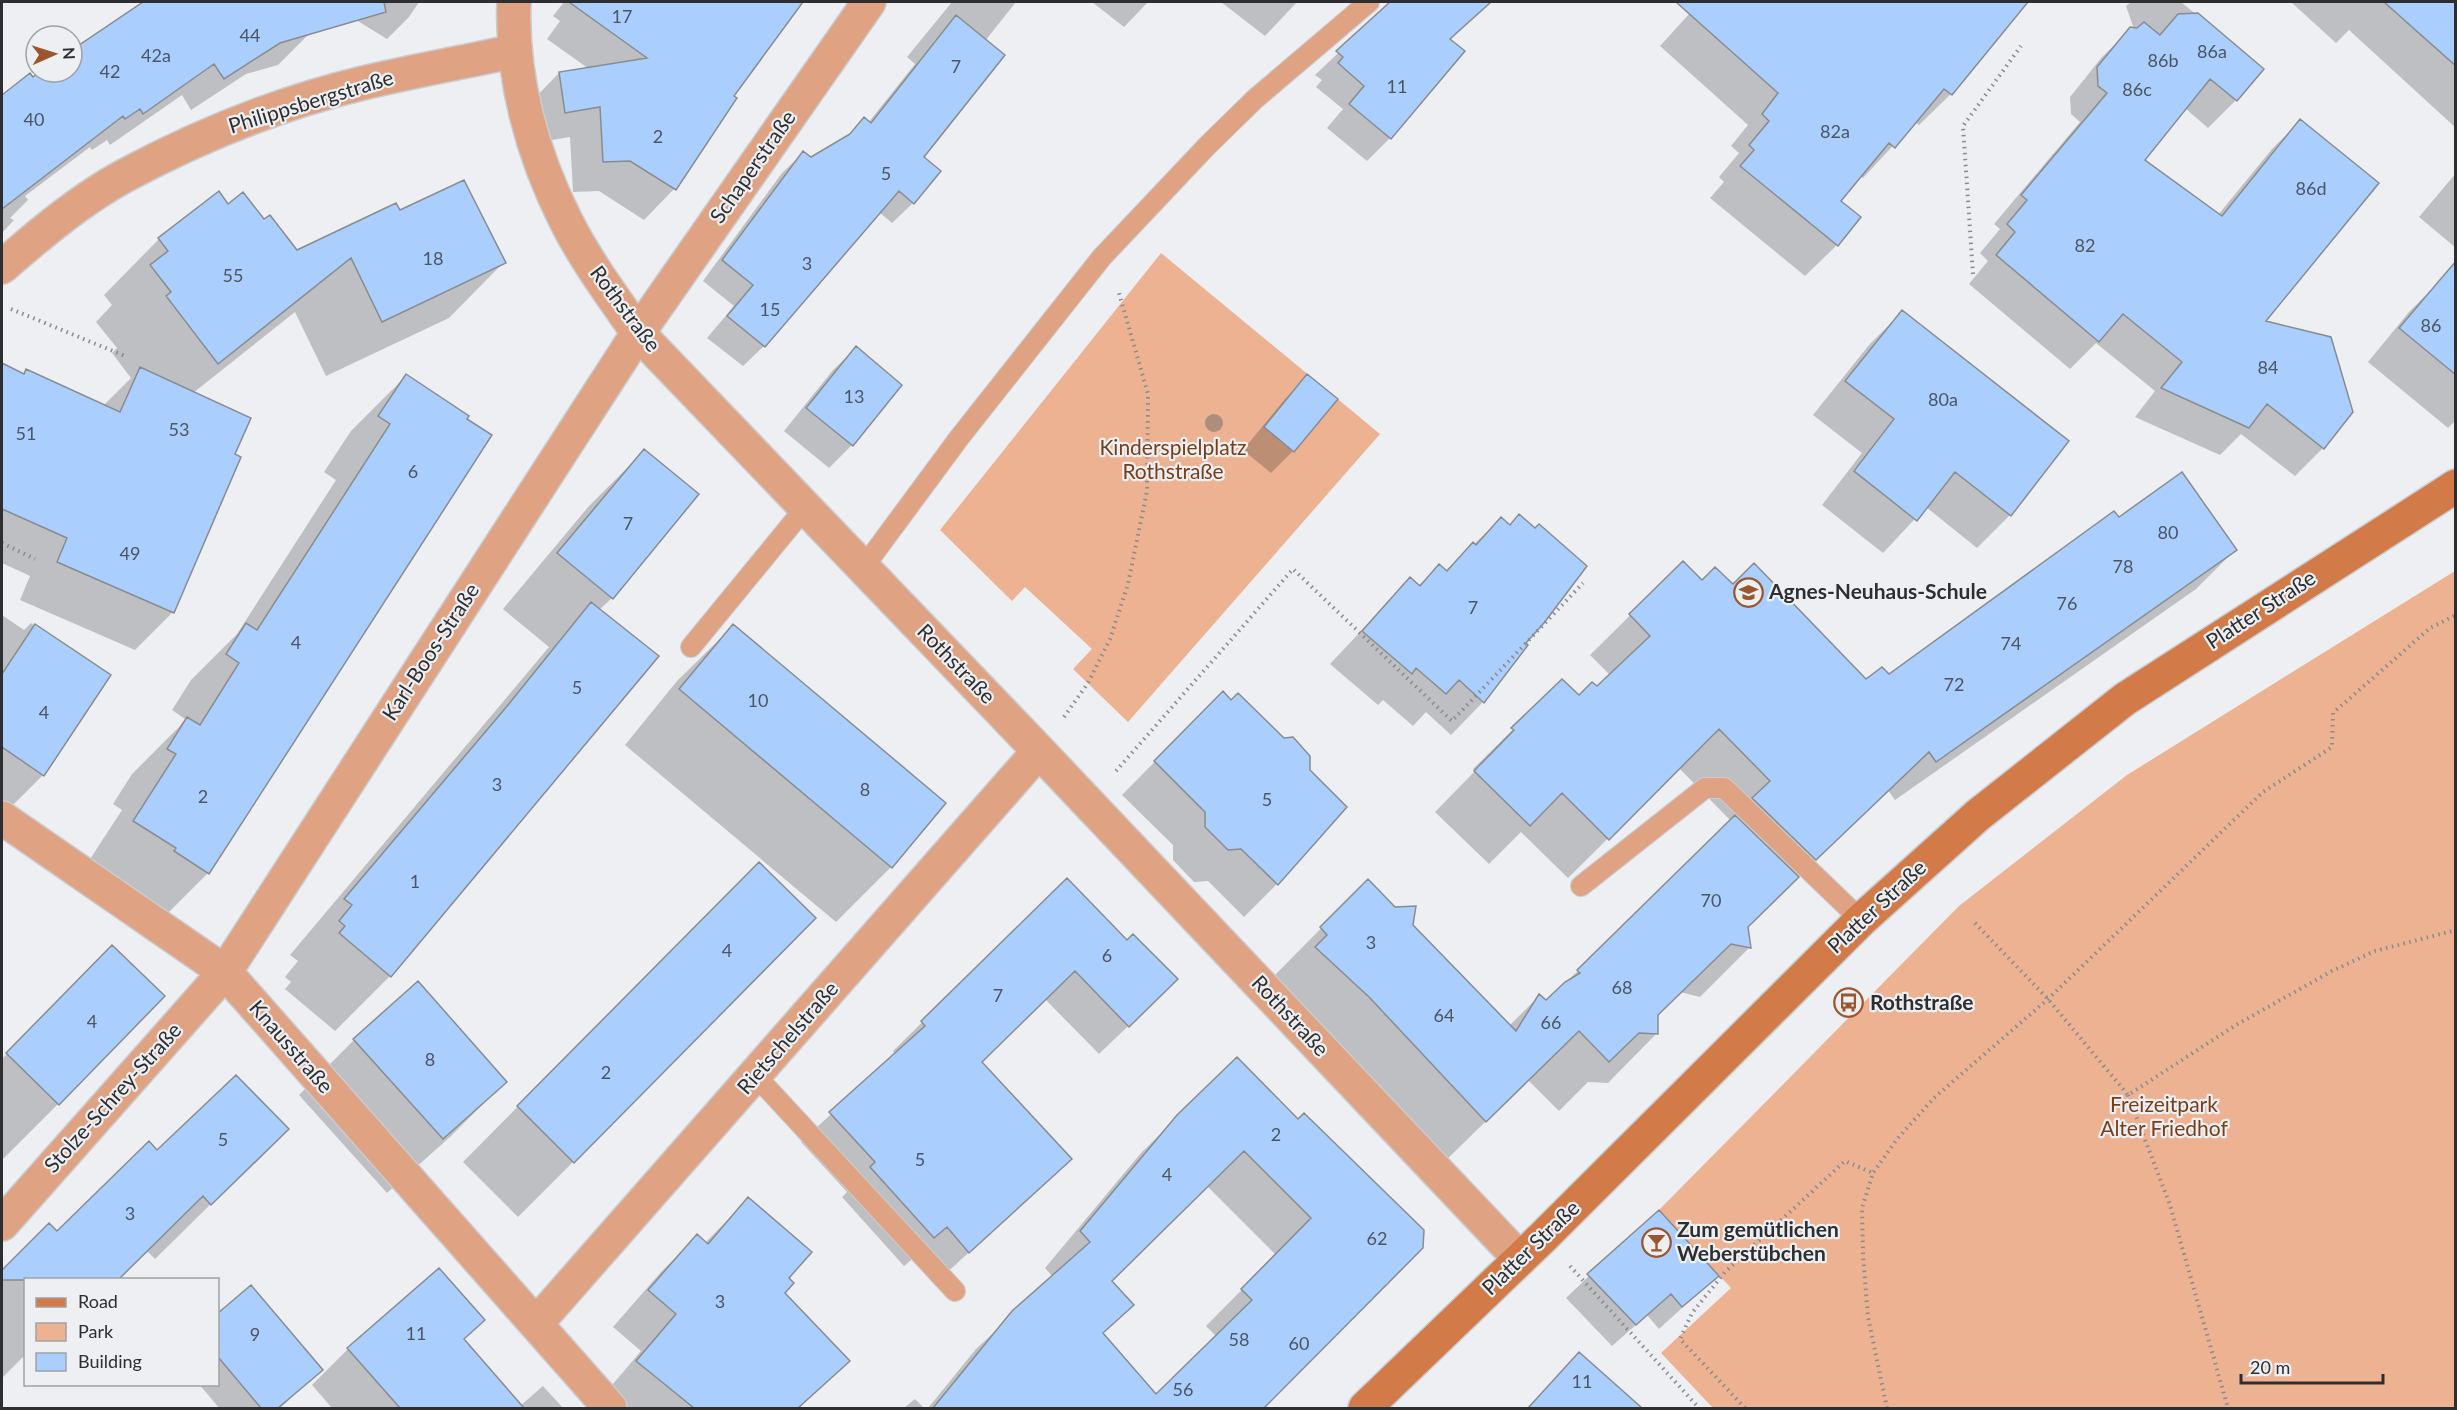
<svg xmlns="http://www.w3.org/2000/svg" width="2457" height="1410" font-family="Lato,sans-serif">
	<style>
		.green { fill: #ecb292 }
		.shadow { fill: #0003; fill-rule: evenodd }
		.building { fill: #aacefd; stroke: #898c8f; stroke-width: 1.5; fill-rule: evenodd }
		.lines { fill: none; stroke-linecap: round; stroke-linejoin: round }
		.service-casing { stroke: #caccd0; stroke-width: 22 }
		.minor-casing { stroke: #caccd0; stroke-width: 36 }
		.secondary-casing { stroke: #caccd0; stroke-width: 36 }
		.path { stroke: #898b8d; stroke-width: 4; stroke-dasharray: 1.5 4.5; stroke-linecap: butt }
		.service { stroke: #dfa383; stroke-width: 20 }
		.minor { stroke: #dfa383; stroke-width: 33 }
		.secondary { stroke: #d27b48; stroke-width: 33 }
		.tree { fill: #ad8e7c }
		.labels { text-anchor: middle; stroke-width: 4.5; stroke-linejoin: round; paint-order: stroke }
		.number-label { font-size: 18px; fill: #4c5662 }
		.street-label { font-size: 21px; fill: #2d2e2f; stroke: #edeff3 }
		.park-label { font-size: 21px; fill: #783e1a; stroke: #edeff3 }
		.poi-label { font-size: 21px; font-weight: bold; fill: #2d2e2f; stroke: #edeff3; text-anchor: start }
	</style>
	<rect width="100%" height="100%" fill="#edeff3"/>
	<path class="green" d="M 1161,253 L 1380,434 L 1128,722 L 1073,669 L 1092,649 L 1025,587 L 1012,601 L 940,530 Z
		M 2455,571 L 2455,1408 L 1713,1408 L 1661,1353 L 1731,1288 L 1659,1210 L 1959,906 L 2127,775 Z"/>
	<path class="shadow" d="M 146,2 L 155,14 L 175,2 L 289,2 L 310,33 L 278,65 L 246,74 L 191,110 L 182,95 L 110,145 L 107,140 L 92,150 L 90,147 L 25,196 L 28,200 L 10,218 L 14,220 L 2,233 L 2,97 L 30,76 L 33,79 L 43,72 L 72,72 L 72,52 Z
		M 327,2 L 419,2 L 409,17 L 387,39 Z
		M 564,2 L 801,2 L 732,97 L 735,99 L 674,189 L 644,220 L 599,191 L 573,192 L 570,137 L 534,143 L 529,104 L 559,73 L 589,69 L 547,39 L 560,21 L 553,16 Z
		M 952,2 L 1016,2 L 985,41 L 922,157 L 913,203 L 892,223 L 879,212 L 764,346 L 743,366 L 707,338 L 734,306 L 703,281 L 782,173 L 803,153 L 811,159 L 844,139 L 864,119 L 868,123 L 915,64 L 907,57 Z
		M 1092,2 L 1148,2 L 1124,27 Z
		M 1221,2 L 1297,2 L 1265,36 Z
		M 1392,2 L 1489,2 L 1449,40 L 1462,51 L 1390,138 L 1367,161 L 1327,128 L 1343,109 L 1316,87 L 1322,80 L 1315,75 Z
		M 1700,2 L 2026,2 L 1951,94 L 1919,125 L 1915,122 L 1863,178 L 1860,176 L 1839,201 L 1837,245 L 1805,276 L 1710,198 L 1724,182 L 1719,177 L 1739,153 L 1731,146 L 1748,125 L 1660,46 Z
		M 2131,2 L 2181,2 L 2262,69 L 2236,100 L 2208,128 L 2185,108 L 2143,160 L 2218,215 L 2272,149 L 2300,121 L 2264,322 L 2351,411 L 2323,448 L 2295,476 L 2241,434 L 2220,455 L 2135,417 L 2155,391 L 2096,343 L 2070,369 L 1969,284 L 1988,261 L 1980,253 L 2000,229 L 1994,224 L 2080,122 L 2071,114 L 2070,97 L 2102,57 L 2131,29 L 2134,29 L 2126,6 Z
		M 2291,2 L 2456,2 L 2456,128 L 2349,30 L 2336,43 Z
		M 2456,173 L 2456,248 L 2419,217 Z
		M 228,206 L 264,221 L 297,252 L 400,212 L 484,220 L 504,262 L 449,318 L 326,376 L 295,312 L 193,393 L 233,455 L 173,612 L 135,650 L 20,600 L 30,576 L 2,563 L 2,365 L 22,375 L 26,371 L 103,406 L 131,378 L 112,353 L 117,348 L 96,322 L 112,305 L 104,295 L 159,239 Z
		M 2456,270 L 2456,420 L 2448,428 L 2368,362 L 2409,312 L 2442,279 Z
		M 1902,312 L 2010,515 L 1977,548 L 1926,507 L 1883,553 L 1822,505 L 1862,453 L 1813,415 L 1869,345 Z
		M 856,348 L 900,386 L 852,445 L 829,468 L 784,431 L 833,370 Z
		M 406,376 L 467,416 L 208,873 L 153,928 L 79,876 L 122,810 L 113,804 L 132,774 L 179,727 L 185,719 L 172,710 L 191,680 L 237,634 L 336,480 L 324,472 L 351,431 Z
		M 1307,376 L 1293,451 L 1271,473 L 1243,450 L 1285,399 Z
		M 644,451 L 612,598 L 599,610 L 390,976 L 335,1031 L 285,989 L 291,982 L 285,977 L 298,961 L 290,955 L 549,647 L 503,609 L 589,506 Z
		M 1501,519 L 1524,643 L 1483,702 L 1451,735 L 1426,712 L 1413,726 L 1383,700 L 1378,705 L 1330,664 L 1410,579 L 1418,586 L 1439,566 L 1445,571 Z
		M 2118,519 L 2235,550 L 2196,589 L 1895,800 L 1888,790 L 1746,928 L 1749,948 L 1700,997 L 1680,992 L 1656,1016 L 1657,1033 L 1608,1083 L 1588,1082 L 1559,1111 L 1528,1080 L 1436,1170 L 1272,978 L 1368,881 L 1509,1026 L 1539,996 L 1546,1002 L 1731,821 L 1679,768 L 1568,878 L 1521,832 L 1489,864 L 1435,812 L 1475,771 L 1473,769 L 1562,681 L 1579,697 L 1597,688 L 1610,675 L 1590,655 L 1683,563 L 1702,582 L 1733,586 L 1866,681 L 1888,676 Z
		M 2,615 L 24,630 L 31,623 L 109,675 L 43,775 L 2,816 Z
		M 733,626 L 891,867 L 836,922 L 625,745 L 677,681 Z
		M 1190,726 L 1309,771 L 1345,807 L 1277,884 L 1244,917 L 1208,881 L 1194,882 L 1173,860 L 1173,845 L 1122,795 Z
		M 1067,880 L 1147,1008 L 1099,1054 L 1045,999 L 981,1062 L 1070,1159 L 939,1280 L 917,1255 L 904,1266 L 842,1197 L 847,1192 L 801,1142 L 896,1054 L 893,1051 Z
		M 703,919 L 573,1162 L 518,1217 L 463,1162 Z
		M 57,1002 L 58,1104 L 3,1159 L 2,1059 Z
		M 354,1040 L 505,1082 L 450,1137 L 387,1193 L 299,1095 Z
		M 1237,1059 L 1421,1247 L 1263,1408 L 928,1408 L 976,1349 L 1053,1277 L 1045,1268 L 1141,1153 ZM 1207,1186 L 1276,1255 L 1206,1326 L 1217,1337 L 1156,1396 L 1102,1334 L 1132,1305 L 1110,1281 Z
		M 287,1129 L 155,1259 L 147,1251 L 26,1280 L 26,1354 L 2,1378 L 2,1272 L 12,1261 L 60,1229 L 157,1152 Z
		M 748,1199 L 787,1279 L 783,1293 L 848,1361 L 799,1408 L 614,1408 L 601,1398 L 641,1351 L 613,1327 L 661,1272 L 697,1236 L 705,1243 Z
		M 1589,1276 L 1717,1276 L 1659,1329 L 1647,1315 L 1612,1346 L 1566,1298 Z
		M 250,1287 L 321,1370 L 280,1408 L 219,1408 L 199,1384 L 218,1384 L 218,1315 Z
		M 483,1320 L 463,1340 L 520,1406 L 543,1386 L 563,1408 L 332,1408 L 312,1385 L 348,1349 Z
		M 1579,1354 L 1635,1405 L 1632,1408 L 1527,1408 Z
		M 915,1399 L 924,1408 L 904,1408 Z"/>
	<path class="building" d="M 143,2 L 384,2 L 386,12 L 280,43 L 224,79 L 214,64 L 143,114 L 140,109 L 125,119 L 123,116 L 2,209 L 2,95 L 30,73 L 33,77 L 40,72 L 72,72 L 72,50 Z
		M 569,2 L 803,2 L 734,96 L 737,98 L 676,190 L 630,161 L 603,162 L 600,107 L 565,113 L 559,72 L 647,58 Z
		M 1390,2 L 1491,2 L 1450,39 L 1465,51 L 1391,139 L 1349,104 L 1364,86 L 1338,63 L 1343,57 L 1336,51 Z
		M 1676,2 L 2028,2 L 1952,95 L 1944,89 L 1895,148 L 1889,143 L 1841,201 L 1861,217 L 1838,246 L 1740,166 L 1754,150 L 1749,145 L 1769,121 L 1762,114 L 1778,93 Z
		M 2384,2 L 2456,2 L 2456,66 Z
		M 2198,13 L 2264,69 L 2237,101 L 2210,79 L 2145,160 L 2222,216 L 2300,119 L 2379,183 L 2266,321 L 2331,337 L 2353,412 L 2324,449 L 2267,404 L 2249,428 L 2161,388 L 2182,362 L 2123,314 L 2099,342 L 1996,255 L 2015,232 L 2007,224 L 2027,200 L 2021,195 L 2107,93 L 2098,86 L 2097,67 L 2130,27 L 2137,28 L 2144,22 L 2160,35 L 2178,14 Z
		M 956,15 L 1005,55 L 924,157 L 941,171 L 914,204 L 899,191 L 765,347 L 727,316 L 753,285 L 722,260 L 803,151 L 811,157 L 850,134 L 864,117 L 871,123 Z
		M 464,180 L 506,263 L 382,322 L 351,258 L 218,364 L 166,296 L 171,292 L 150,265 L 168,251 L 158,238 L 219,191 L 228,204 L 243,192 L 264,219 L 270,215 L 297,250 L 396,203 L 400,210 Z
		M 2456,261 L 2456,375 L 2399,328 Z
		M 1902,310 L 2069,441 L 2011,516 L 1955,472 L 1917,521 L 1854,471 L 1894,419 L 1845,381 Z
		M 856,346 L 902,385 L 853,446 L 806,408 Z
		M 2,363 L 24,374 L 26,369 L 120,412 L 140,367 L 251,418 L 235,454 L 241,457 L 174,613 L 57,562 L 67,538 L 2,509 Z
		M 406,374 L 469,416 L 467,419 L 492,435 L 209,874 L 174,851 L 176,848 L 133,821 L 176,754 L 167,749 L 187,717 L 200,725 L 239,663 L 226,654 L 246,623 L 257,630 L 390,424 L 378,416 Z
		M 1307,374 L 1338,399 L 1294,452 L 1264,427 Z
		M 644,449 L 699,494 L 613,599 L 557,553 Z
		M 2182,472 L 2237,550 L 1936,762 L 1929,752 L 1816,860 L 1752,798 L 1770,781 L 1719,729 L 1609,840 L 1562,793 L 1530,826 L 1474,771 L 1514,730 L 1511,728 L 1562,679 L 1579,695 L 1592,682 L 1597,686 L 1650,636 L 1629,614 L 1683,561 L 1702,580 L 1715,567 L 1733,584 L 1754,563 L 1866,679 L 1882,667 L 1889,674 L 2114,511 L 2119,517 Z
		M 1519,514 L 1535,528 L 1539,524 L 1587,566 L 1544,623 L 1526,643 L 1528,645 L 1484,703 L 1459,680 L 1446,694 L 1416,668 L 1412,674 L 1362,631 L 1410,577 L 1420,586 L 1439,564 L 1447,571 L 1473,542 L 1476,545 L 1501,517 L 1510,525 Z
		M 591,602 L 659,656 L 391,977 L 339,933 L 345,926 L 339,921 L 352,905 L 344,899 L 508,705 Z
		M 35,624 L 111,675 L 44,776 L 2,747 L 2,674 Z
		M 733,624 L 946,803 L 892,868 L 679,689 Z
		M 1223,691 L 1231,700 L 1238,693 L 1284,738 L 1293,737 L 1310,756 L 1310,770 L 1347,807 L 1278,885 L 1241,849 L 1228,850 L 1205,827 L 1205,812 L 1154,761 Z
		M 1735,815 L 1799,877 L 1748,927 L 1751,948 L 1731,944 L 1658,1015 L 1658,1034 L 1639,1033 L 1609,1062 L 1579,1031 L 1486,1122 L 1369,997 L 1315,947 L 1327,935 L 1320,927 L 1368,879 L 1395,907 L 1416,906 L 1413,925 L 1516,1031 L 1539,994 L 1546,1000 L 1565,982 L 1580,973 L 1577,970 Z
		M 759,862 L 816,918 L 574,1163 L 517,1106 Z
		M 1067,878 L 1127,940 L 1133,934 L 1178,979 L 1129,1027 L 1075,971 L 982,1062 L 1072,1159 L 969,1253 L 947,1227 L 934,1238 L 870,1167 L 875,1162 L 829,1112 L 925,1026 L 921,1021 Z
		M 112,945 L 165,996 L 59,1105 L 6,1053 Z
		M 418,981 L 507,1082 L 443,1139 L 353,1039 Z
		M 1237,1057 L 1298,1119 L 1304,1113 L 1424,1230 L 1423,1248 L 1264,1408 L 933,1408 L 1012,1311 L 1090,1242 L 1080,1231 L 1177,1115 ZM 1244,1151 L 1311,1218 L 1241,1289 L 1252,1300 L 1156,1394 L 1103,1333 L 1134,1305 L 1112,1281 Z
		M 236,1075 L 289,1129 L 211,1205 L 203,1196 L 118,1280 L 2,1280 L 2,1270 L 49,1223 L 57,1231 L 149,1141 L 157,1150 Z
		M 748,1197 L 812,1252 L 789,1278 L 794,1283 L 785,1293 L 850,1361 L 798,1408 L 694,1408 L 636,1361 L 676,1314 L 648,1290 L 697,1234 L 708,1244 Z
		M 1659,1210 L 1719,1276 L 1682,1307 L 1671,1294 L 1636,1325 L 1587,1274 Z
		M 439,1268 L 485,1320 L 464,1339 L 524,1408 L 400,1408 L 347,1348 Z
		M 251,1285 L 323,1370 L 278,1408 L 261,1408 L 218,1357 L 218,1313 Z
		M 1579,1352 L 1642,1408 L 1528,1408 Z"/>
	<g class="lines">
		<defs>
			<path id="service" d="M 863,568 L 959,438 L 1102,257 L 1207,146 L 1255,99 L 1369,2
				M 691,647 L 805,508
				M 1581,886 L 1705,788 L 1724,788 L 1861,920
				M 755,1075 L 955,1291"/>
			<path id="minor" d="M 514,2 C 511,77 532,154 566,221 C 586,261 613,297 638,333 L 1039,751 L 1520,1259
				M 2,267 C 40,234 81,199 126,175 C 201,135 280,103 363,83 C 413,71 464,62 515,51
				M 2,818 L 225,972 L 610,1408
				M 2,1224 L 225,972 L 638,333 L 869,2
				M 536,1324 L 1039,751"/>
			<path id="secondary" d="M 1365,1408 L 1543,1237 L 1861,920 L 1978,815 L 2125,699 L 2456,486"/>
		</defs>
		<use href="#service" class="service-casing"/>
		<use href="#minor" class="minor-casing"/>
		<use href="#secondary" class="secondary-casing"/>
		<path class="path" d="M 1973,274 L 1963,126 L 2021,46
			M 11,309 L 125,356
			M 2,543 L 35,559
			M 1064,717 L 1088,683 L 1110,639 L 1128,584 L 1147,491 L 1148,394 L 1119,293
			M 1116,771 L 1293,569 L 1452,721 L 1583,583
			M 1975,923 L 2048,999 L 2128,1095 L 2236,1025 L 2332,971 L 2375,951 L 2456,930
			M 2128,1095 L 2170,1205 L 2228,1408
			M 1570,1266 L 1699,1408
			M 1745,1408 L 1680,1339 L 1692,1313 L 1725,1272 L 1845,1161 L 1873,1173
			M 1887,1408 L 1868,1317 L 1863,1255 L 1862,1208 L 1873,1173 L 1897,1139 L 1935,1097 L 2048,999 L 2263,792 L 2332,747 L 2333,713 L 2430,628 L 2456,615"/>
		<use href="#service" class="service"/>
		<use href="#minor" class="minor"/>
		<use href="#secondary" class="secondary"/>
	</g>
	<circle class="tree" cx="1214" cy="423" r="9"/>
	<defs>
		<symbol id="school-ring" viewBox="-11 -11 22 22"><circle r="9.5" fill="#edeff3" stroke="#9c562d" stroke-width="1.5"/><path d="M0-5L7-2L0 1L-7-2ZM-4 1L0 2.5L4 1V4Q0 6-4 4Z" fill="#9c562d"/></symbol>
		<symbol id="bus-ring" viewBox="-11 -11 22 22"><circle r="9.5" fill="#edeff3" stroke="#9c562d" stroke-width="1.5"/><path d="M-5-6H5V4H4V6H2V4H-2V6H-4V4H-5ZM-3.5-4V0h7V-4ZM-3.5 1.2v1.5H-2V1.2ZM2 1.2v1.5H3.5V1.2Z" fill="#9c562d"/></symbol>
		<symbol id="bar-ring" viewBox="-11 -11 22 22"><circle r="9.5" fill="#edeff3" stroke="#9c562d" stroke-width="1.5"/><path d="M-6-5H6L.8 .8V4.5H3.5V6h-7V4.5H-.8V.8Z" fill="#9c562d"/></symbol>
	</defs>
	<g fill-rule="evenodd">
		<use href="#school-ring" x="1732" y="576" width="33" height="33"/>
		<use href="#bus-ring" x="1832" y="986" width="33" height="33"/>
		<use href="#bar-ring" x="1640" y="1226" width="33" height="33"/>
	</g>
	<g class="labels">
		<g class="number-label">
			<text x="622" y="23">17</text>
			<text x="250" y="42">44</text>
			<text x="2212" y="58">86a</text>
			<text x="156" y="62">42a</text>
			<text x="2163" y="67">86b</text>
			<text x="956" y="73">7</text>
			<text x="110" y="78">42</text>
			<text x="1397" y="93">11</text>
			<text x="2137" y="96">86c</text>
			<text x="34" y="126">40</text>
			<text x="1835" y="138">82a</text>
			<text x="658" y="143">2</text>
			<text x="886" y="180">5</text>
			<text x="2311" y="195">86d</text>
			<text x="2085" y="252">82</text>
			<text x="433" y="265">18</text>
			<text x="807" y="270">3</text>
			<text x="233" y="282">55</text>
			<text x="770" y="316">15</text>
			<text x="2431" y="332">86</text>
			<text x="2268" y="374">84</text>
			<text x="854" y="403">13</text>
			<text x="1943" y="406">80a</text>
			<text x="179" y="436">53</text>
			<text x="26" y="440">51</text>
			<text x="413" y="478">6</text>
			<text x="628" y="530">7</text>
			<text x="2168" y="539">80</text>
			<text x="130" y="560">49</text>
			<text x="2123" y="573">78</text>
			<text x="2067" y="610">76</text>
			<text x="1473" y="614">7</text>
			<text x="296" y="649">4</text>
			<text x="2011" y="650">74</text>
			<text x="1954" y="691">72</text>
			<text x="577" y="694">5</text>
			<text x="758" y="707">10</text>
			<text x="44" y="719">4</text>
			<text x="497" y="791">3</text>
			<text x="865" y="796">8</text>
			<text x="203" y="803">2</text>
			<text x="1267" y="806">5</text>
			<text x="415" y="888">1</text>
			<text x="1711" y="907">70</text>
			<text x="1371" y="949">3</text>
			<text x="727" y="957">4</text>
			<text x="1107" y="962">6</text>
			<text x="1622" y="994">68</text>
			<text x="998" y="1002">7</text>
			<text x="1444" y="1022">64</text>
			<text x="92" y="1028">4</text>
			<text x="1551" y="1029">66</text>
			<text x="430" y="1066">8</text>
			<text x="606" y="1079">2</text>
			<text x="1276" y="1141">2</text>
			<text x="223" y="1146">5</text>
			<text x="920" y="1166">5</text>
			<text x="1167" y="1181">4</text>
			<text x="130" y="1220">3</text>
			<text x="1377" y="1245">62</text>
			<text x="720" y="1308">3</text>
			<text x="416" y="1340">11</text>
			<text x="255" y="1341">9</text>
			<text x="1239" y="1346">58</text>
			<text x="1299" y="1350">60</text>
			<text x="1582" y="1388">11</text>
			<text x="1183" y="1396">56</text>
		</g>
		<g class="street-label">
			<text transform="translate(311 102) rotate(-17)" y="7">Philippsbergstraße</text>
			<text transform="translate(753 167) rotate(-55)" y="7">Schaperstraße</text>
			<text transform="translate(625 309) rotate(53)" y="7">Rothstraße</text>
			<text transform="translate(2261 610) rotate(-33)" y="7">Platter Straße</text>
			<text transform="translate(431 652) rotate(-57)" y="7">Karl-Boos-Straße</text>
			<text transform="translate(956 664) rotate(46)" y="7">Rothstraße</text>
			<text transform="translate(1877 907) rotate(-43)" y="7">Platter Straße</text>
			<text transform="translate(1290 1016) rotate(47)" y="7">Rothstraße</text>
			<text transform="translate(788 1038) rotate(-49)" y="7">Rietschelstraße</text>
			<text transform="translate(291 1047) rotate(49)" y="7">Knausstraße</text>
			<text transform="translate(113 1098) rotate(-48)" y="7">Stolze-Schrey-Straße</text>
			<text transform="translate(1531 1248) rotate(-44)" y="7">Platter Straße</text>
		</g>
		<g class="park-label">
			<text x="1173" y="455">Kinderspielplatz<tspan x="1173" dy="24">Rothstraße</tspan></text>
			<text x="2164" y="1112">Freizeitpark<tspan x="2164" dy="24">Alter Friedhof</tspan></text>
		</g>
		<g class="poi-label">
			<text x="1769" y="599">Agnes-Neuhaus-Schule</text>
			<text x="1870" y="1010">Rothstraße</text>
			<text x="1677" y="1237">Zum gemütlichen<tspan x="1677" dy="24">Weberstübchen</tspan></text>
		</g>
	</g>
	<rect width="2457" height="1410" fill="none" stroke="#2d2e2f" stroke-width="6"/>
	<rect x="24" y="1278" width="195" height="108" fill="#edeff3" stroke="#a0a2a5" stroke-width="1.5"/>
	<rect x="36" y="1298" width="30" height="9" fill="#d27b48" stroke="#a0a2a5" stroke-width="1.5"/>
	<text x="78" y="1308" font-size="18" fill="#2d2e2f">Road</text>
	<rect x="36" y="1323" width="30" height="18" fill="#ecb292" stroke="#a0a2a5" stroke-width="1.5"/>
	<text x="78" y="1338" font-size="18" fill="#2d2e2f">Park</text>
	<rect x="36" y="1353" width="30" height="18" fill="#aacefd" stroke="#a0a2a5" stroke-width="1.5"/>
	<text x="78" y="1368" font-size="18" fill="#2d2e2f">Building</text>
	<g transform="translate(54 54) rotate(87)"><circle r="28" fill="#edeff3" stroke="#a0a2a5" stroke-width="1.5"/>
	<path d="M0-4.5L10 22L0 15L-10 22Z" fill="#9c562d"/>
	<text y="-9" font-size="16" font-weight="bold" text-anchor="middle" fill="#2d2e2f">N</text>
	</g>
	<path d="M2241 1374v9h142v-9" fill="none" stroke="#2d2e2f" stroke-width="3"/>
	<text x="2250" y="1374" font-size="18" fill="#2d2e2f" stroke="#edeff3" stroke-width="4.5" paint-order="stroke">20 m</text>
</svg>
